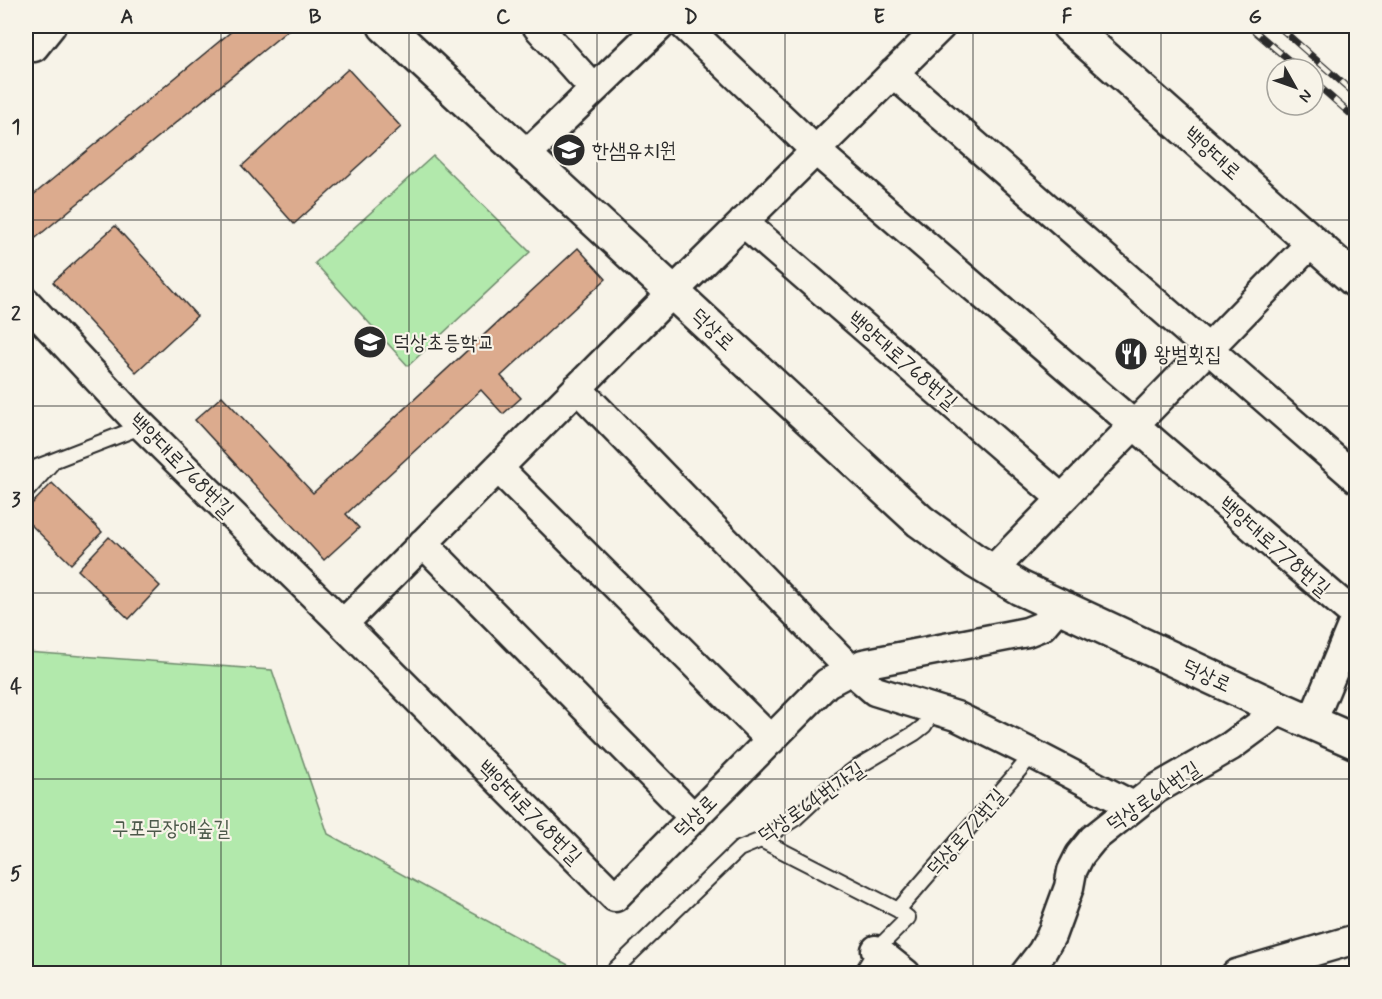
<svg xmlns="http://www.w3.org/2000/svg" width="1382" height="999" font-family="Mynerve,'Poor Story',sans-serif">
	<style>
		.green { fill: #b2e9ac; stroke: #6e8a6c; stroke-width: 1.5 }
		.building { fill: #dcab8e; stroke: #2b2b2b; stroke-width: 1.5 }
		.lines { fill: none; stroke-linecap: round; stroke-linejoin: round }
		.service-casing { stroke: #2b2b2b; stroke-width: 18 }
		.minor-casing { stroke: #2b2b2b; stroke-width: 33 }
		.secondary-casing { stroke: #2b2b2b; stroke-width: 38 }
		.service { stroke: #f7f3e8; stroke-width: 14 }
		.minor { stroke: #f7f3e8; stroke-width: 28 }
		.secondary { stroke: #f7f3e8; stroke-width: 33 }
		.rail-casing { stroke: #2b2b2b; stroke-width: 7 }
		.rail { stroke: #f7f3e8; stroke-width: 4.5; stroke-dasharray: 14; stroke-linecap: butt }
		.grid { fill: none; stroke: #2b2b2b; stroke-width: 1.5; stroke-opacity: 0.55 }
		.labels { text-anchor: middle; stroke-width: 4.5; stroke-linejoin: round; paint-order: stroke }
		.poi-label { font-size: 21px; fill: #2b2b2b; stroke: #f7f3e8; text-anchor: start }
		.street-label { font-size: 21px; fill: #2b2b2b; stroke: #f7f3e8 }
		.park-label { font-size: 21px; fill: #4d5a4b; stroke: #f7f3e8 }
		.neatline { fill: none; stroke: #2b2b2b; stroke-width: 2 }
		.grid-label { font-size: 20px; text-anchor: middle; font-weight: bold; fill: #2b2b2b }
	</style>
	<rect width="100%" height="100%" fill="#f7f3e8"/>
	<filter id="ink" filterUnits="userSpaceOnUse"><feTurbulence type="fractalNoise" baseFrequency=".0167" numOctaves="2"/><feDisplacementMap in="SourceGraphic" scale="12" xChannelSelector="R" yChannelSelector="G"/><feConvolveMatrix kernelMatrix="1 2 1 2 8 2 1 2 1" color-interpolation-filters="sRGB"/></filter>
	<g filter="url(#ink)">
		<path class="green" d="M 433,156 L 530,252 L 408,366 L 315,263 Z
			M 26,652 L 272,670 L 328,834 L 583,973 L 26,973 Z"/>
		<path class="building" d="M 238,26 L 293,26 L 26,246 L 26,201 Z
			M 348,69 L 401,127 L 294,224 L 242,166 Z
			M 115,226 L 197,316 L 136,372 L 53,282 Z
			M 578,248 L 606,279 L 501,376 L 521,398 L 503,414 L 481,390 L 346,514 L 359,528 L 324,560 L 195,420 L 222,396 L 313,493 Z
			M 52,483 L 102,532 L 71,564 L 26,520 L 26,510 Z
			M 109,537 L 160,586 L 129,619 L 78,570 Z"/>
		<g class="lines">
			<defs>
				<path id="service" d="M 26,474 L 37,467 L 143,426
					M 26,492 L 51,464
					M 761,840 L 898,910
					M 611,973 L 739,849 L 761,840 L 796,818 L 826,790 L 856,768 L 915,733 L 924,726 L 934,710
					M 861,974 L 876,950 L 908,918 L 898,910 L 1033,754"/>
				<path id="minor" d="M 537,26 L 594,89
					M 685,26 L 815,150 L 1356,616 L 1312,722
					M 34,47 L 51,26
					M 893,73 L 1356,478
					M 526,155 L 660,26
					M 743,222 L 1062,499
					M 26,302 L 134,418 L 343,624 L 673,292 L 941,26
					M 577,388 L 851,670 L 875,691 L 956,716 L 1033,754 L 1133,806
					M 498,468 L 771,740
					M 423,543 L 694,818
					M 992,571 L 1312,242
					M 343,624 L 615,897 L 827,683 L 863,664 L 1027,632 L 1042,626 L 1059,606
					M 876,950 L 906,974
					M 1025,974 L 1042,952 L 1051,936 L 1069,887 L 1072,871 L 1080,855 L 1093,839 L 1156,789 L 1231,746 L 1281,709
					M 1236,974 L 1356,939"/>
				<path id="secondary" d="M 385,26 L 920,521 L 975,561 L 1020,588 L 1265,702 L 1356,742
					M 1069,26 L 1356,281"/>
			</defs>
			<use href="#service" class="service-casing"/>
			<use href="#minor" class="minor-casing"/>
			<use href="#secondary" class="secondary-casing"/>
			<use href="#service" class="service"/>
			<use href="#minor" class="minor"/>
			<use href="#secondary" class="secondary"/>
			<defs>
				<path id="rail" d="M 1249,26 L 1299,69
					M 1278,26 L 1356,95
					M 1313,81 L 1356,119"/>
			</defs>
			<use href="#rail" class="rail-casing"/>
			<use href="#rail" class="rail"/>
		</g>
	</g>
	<path class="grid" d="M 221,26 L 221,974M 409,26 L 409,974M 597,26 L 597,974M 785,26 L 785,974M 973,26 L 973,974M 1161,26 L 1161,974M 26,220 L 1356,220M 26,406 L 1356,406M 26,593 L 1356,593M 26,779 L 1356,779"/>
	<defs>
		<symbol id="school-disc" viewBox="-11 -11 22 22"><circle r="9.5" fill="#2b2b2b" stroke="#f7f3e8"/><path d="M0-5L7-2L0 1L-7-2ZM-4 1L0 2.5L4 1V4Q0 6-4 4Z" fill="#fff"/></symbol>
		<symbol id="restaurant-disc" viewBox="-11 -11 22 22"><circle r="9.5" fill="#2b2b2b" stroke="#f7f3e8"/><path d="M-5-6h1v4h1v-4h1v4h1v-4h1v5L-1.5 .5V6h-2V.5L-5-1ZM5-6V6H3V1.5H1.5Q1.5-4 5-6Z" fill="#fff"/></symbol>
	</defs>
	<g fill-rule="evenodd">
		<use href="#school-disc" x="550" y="131" width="38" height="38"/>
		<use href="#school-disc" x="351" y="323" width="38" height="38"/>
		<use href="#restaurant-disc" x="1112" y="335" width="38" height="38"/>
	</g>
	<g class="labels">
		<g class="poi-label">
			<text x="592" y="157">한샘유치원</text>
			<text x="393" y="349">덕상초등학교</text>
			<text x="1154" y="361">왕벌횟집</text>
		</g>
		<g class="street-label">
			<text transform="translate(1213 153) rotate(42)" y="7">백양대로</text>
			<text transform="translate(713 329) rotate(43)" y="7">덕상로</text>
			<text transform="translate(903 360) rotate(41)" y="7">백양대로768번길</text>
			<text transform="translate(182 465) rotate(45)" y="7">백양대로768번길</text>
			<text transform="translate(1275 546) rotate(41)" y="7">백양대로778번길</text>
			<text transform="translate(1207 675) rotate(25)" y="7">덕상로</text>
			<text transform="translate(1153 796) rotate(-34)" y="7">덕상로64번길</text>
			<text transform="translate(811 802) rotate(-35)" y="7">덕상로64번가길</text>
			<text transform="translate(530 812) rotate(45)" y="7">백양대로768번길</text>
			<text transform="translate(695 816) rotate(-45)" y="7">덕상로</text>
			<text transform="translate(966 832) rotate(-49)" y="7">덕상로72번길</text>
		</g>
		<g class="park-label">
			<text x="171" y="835">구포무장애숲길</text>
		</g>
	</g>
	<rect width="1382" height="999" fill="none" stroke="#f7f3e8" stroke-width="66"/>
	<g transform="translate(1295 87) rotate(130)"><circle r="28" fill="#f7f3e8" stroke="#a5a39c" stroke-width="1.5"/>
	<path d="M0-4.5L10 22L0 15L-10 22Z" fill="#2b2b2b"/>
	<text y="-9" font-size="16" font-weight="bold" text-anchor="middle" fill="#2b2b2b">N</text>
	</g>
	<rect x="33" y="33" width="1316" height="933" class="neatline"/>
	<g class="grid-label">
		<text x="127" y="23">A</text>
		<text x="315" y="23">B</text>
		<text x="503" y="23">C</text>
		<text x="691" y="23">D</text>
		<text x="879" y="23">E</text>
		<text x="1067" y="23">F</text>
		<text x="1255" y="23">G</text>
		<text x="16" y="133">1</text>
		<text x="16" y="320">2</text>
		<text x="16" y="506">3</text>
		<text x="16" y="693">4</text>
		<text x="16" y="880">5</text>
	</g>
</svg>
